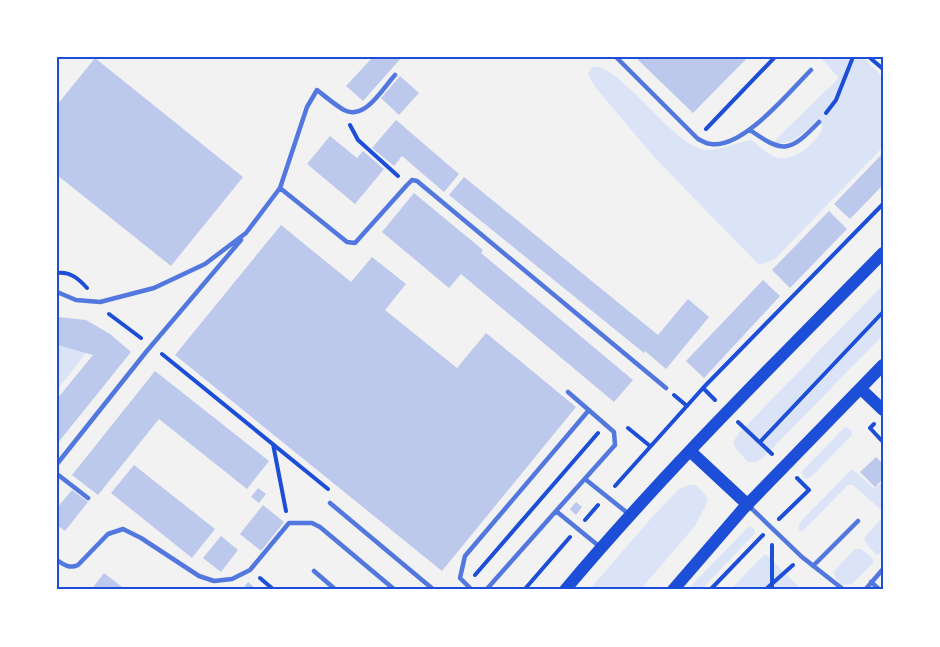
<svg xmlns="http://www.w3.org/2000/svg" width="940" height="647" font-family="'DM Sans',sans-serif">
	<style>
		.green { fill: #dbe4f7 }
		.building { fill: #bdc9ec }
		.lines { fill: none; stroke-linecap: round; stroke-linejoin: round }
		.path { stroke: #1d4ed8; stroke-width: 4 }
		.service { stroke: #5277de; stroke-width: 4.5 }
		.secondary { stroke: #1d4ed8; stroke-width: 12 }
		.neatline { fill: none; stroke: #1d4ed8; stroke-width: 2 }
	</style>
	<rect width="100%" height="100%" fill="#f2f2f2"/>
	<path class="green" d="M 820,57 L 863,57 L 883,77 L 883,147 L 775,259 L 759,265 L 654,157 L 595,87 L 588,74 L 592,67 C 619,63 669,140 701,149 C 717,153 736,142 751,140 C 758,145 767,154 775,157 C 792,164 819,142 823,126 L 817,120 C 806,130 794,145 777,143 L 775,140 L 839,78 Z
		M 883,285 L 883,335 L 764,457 L 756,462 L 748,462 L 737,450 L 733,442 L 739,433 Z
		M 57,346 L 69,347 L 86,353 L 57,390 Z
		M 847,427 L 852,431 L 852,435 L 811,477 L 807,479 L 803,477 L 802,472 L 805,468 L 844,428 Z
		M 852,469 L 874,488 L 883,482 L 883,512 L 853,485 L 848,485 L 803,531 L 800,531 L 798,527 L 802,520 Z
		M 689,485 L 696,485 L 705,494 L 708,501 L 695,526 L 640,590 L 589,590 L 654,515 L 679,489 Z
		M 880,520 L 883,520 L 883,552 L 877,555 L 868,546 L 864,538 Z
		M 749,526 L 754,529 L 755,533 L 701,590 L 687,590 Z
		M 855,549 L 861,549 L 871,557 L 874,562 L 852,584 L 843,585 L 837,580 L 833,572 Z
		M 764,555 L 767,555 L 802,590 L 730,590 Z"/>
	<path class="building" d="M 373,57 L 402,57 L 363,101 L 346,86 Z
		M 635,57 L 748,57 L 693,113 Z
		M 95,58 L 243,177 L 171,266 L 57,175 L 57,105 Z
		M 400,76 L 419,93 L 399,115 L 381,98 Z
		M 396,120 L 459,174 L 444,192 L 402,156 L 394,166 L 372,148 Z
		M 330,136 L 357,158 L 363,151 L 384,169 L 355,204 L 307,164 Z
		M 883,153 L 883,185 L 850,219 L 834,204 Z
		M 464,177 L 658,335 L 688,299 L 709,317 L 666,369 L 645,351 L 644,353 L 449,195 Z
		M 414,193 L 483,250 L 481,253 L 633,380 L 614,402 L 461,274 L 449,288 L 382,232 Z
		M 829,211 L 847,229 L 790,288 L 772,270 Z
		M 281,225 L 351,282 L 372,257 L 406,284 L 385,310 L 457,368 L 486,333 L 576,407 L 442,571 L 175,355 Z
		M 763,280 L 780,296 L 704,378 L 686,361 Z
		M 57,317 L 86,320 L 110,334 L 131,352 L 57,444 L 57,399 L 93,355 L 57,345 Z
		M 155,371 L 269,461 L 247,489 L 159,419 L 98,495 L 72,475 Z
		M 876,457 L 883,464 L 883,479 L 875,487 L 860,472 Z
		M 134,465 L 215,529 L 192,558 L 111,493 Z
		M 258,488 L 266,494 L 259,503 L 251,497 Z
		M 72,490 L 88,502 L 65,531 L 57,525 L 57,508 Z
		M 576,502 L 582,507 L 576,515 L 570,509 Z
		M 263,505 L 284,522 L 261,551 L 240,534 Z
		M 221,536 L 238,550 L 221,572 L 203,558 Z
		M 104,573 L 126,590 L 91,590 Z
		M 248,582 L 257,590 L 242,590 Z"/>
	<g class="lines">
		<path class="path" d="M 869,57 L 883,69
			M 826,113 L 836,100 L 853,57
			M 350,125 L 358,140 L 398,176
			M 706,129 L 775,57
			M 57,273 C 70,271 79,279 87,288
			M 109,314 L 141,338
			M 162,354 L 328,489
			M 703,388 L 715,400
			M 674,395 L 687,406
			M 738,422 L 772,454
			M 874,424 L 870,428 L 883,442
			M 628,428 L 650,446
			M 760,442 L 883,312
			M 273,444 L 286,511
			M 615,486 L 703,388 L 883,204
			M 779,519 L 809,490 L 797,478
			M 585,520 L 598,505
			M 475,575 L 598,433
			M 260,578 L 274,590
			M 524,590 L 570,537
			M 710,590 L 763,535
			M 765,590 L 793,565
			M 772,590 L 772,545"/>
		<path class="service" d="M 616,57 L 698,139 C 701,140 706,144 711,144 C 743,149 790,91 811,70
			M 750,130 C 784,154 790,152 819,122
			M 280,188 L 347,242 L 355,243 L 407,185 L 412,180 L 417,181 L 666,388
			M 57,292 L 76,300 L 100,302 L 154,288 L 205,264 L 246,233 L 280,188 L 307,107 L 317,90 C 326,97 335,105 344,110 C 365,121 383,88 395,75
			M 568,392 L 614,432 L 615,445 L 556,511 L 600,547
			M 57,464 L 146,352 L 241,240
			M 57,474 L 88,498
			M 585,479 L 630,515
			M 330,503 L 434,590
			M 749,506 L 802,557 L 844,590
			M 57,560 C 64,565 70,569 78,565 L 108,534 L 123,529 L 141,538 L 199,576 L 214,581 L 232,579 L 250,570 L 289,523 L 312,523 L 320,527 L 395,590
			M 813,566 L 858,521
			M 314,571 L 336,590
			M 871,582 L 880,590
			M 472,590 L 460,578 L 465,556 L 589,410
			M 486,590 L 556,511
			M 865,590 L 883,569"/>
		<path class="secondary" d="M 861,389 L 883,410
			M 690,451 L 748,505
			M 565,590 C 664,472 775,363 883,253
			M 673,590 L 743,509 L 883,365"/>
	</g>
	<rect width="940" height="647" fill="none" stroke="#ffffff" stroke-width="117"/>
	<rect x="58" y="58" width="824" height="530" class="neatline"/>
</svg>
